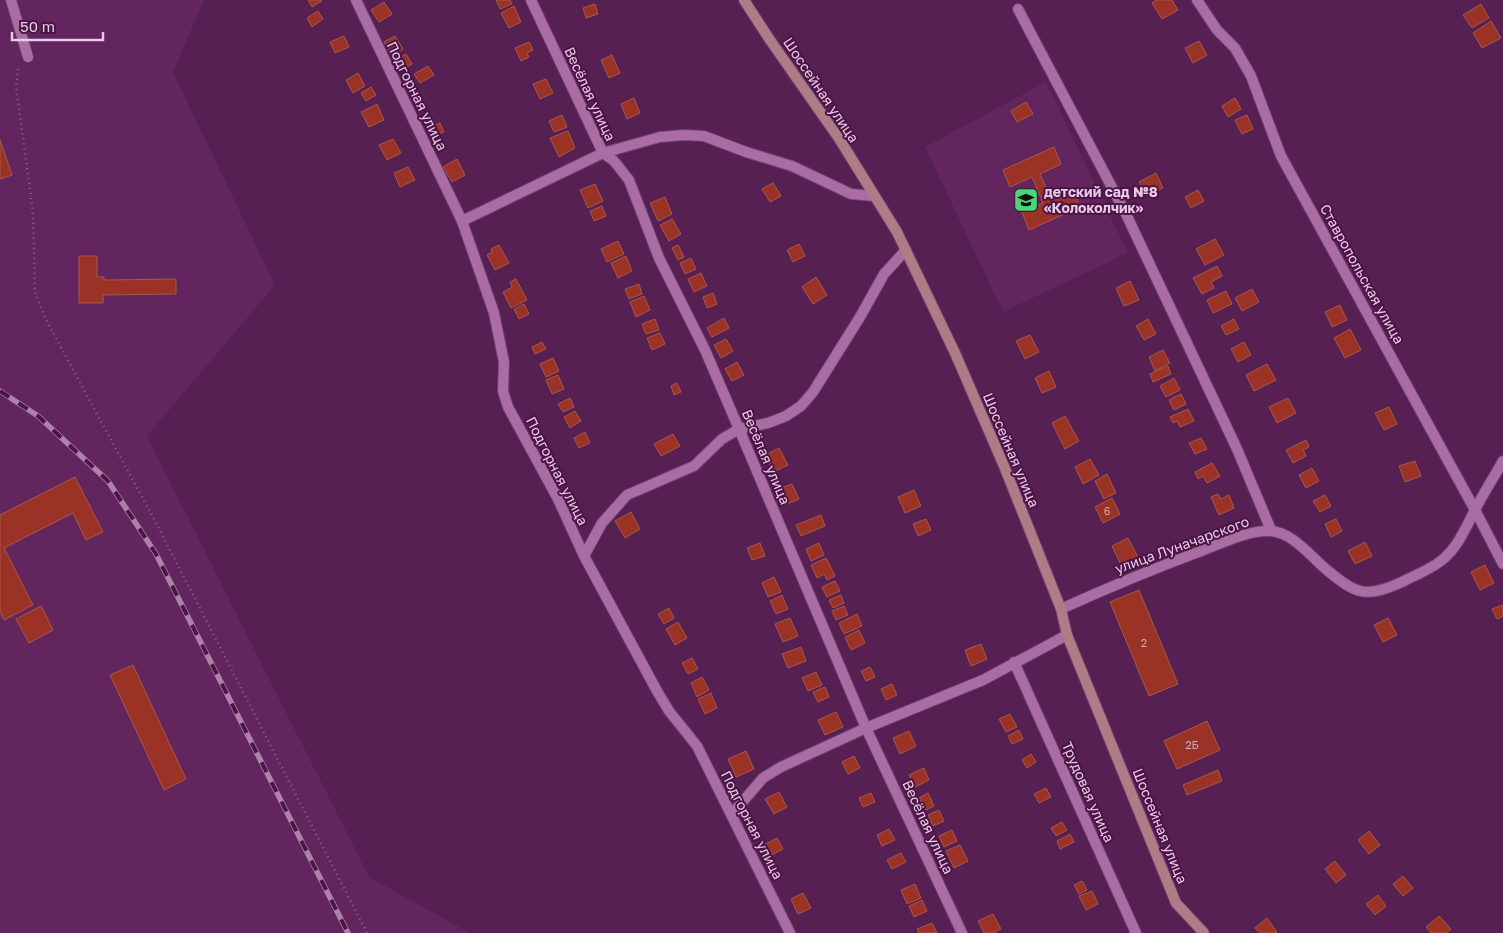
<svg xmlns="http://www.w3.org/2000/svg" width="1503" height="933" font-family="'Golos Text',sans-serif">
	<style>
		.built { fill: #62255e }
		.building { fill: #9a3325; stroke: #a7584b }
		.lines { fill: none; stroke-linecap: round; stroke-linejoin: round }
		.minor-casing { stroke: #6f3f6c; stroke-width: 12 }
		.secondary-casing { stroke: #6f3f6c; stroke-width: 12 }
		.path { stroke: #8f618b; stroke-width: 2.5; stroke-dasharray: 1 4; stroke-linecap: butt }
		.minor { stroke: #a96da3; stroke-width: 10 }
		.secondary { stroke: #ae7b86; stroke-width: 10 }
		.rail-casing { stroke: #ac82a7; stroke-width: 5.5 }
		.rail { stroke: #4b1547; stroke-width: 4; stroke-dasharray: 11; stroke-linecap: butt }
		.labels { text-anchor: middle; stroke-width: 4; stroke-linejoin: round; paint-order: stroke }
		.number-label { font-size: 11px; fill: #d7a4b6 }
		.street-label { font-size: 14px; fill: #ebcae6; stroke: #4b1547 }
		.poi-label { font-size: 14px; font-weight: bold; fill: #ebcae6; stroke: #4b1547; text-anchor: start }
	</style>
	<rect width="100%" height="100%" fill="#562052"/>
	<path class="built" d="M 0,0 L 204,0 L 173,72 L 275,285 L 147,436 L 369,877 L 470,933 L 0,933 Z
		M 1046,82 L 1128,253 L 1003,312 L 925,147 Z"/>
	<path class="building" d="M 308,0 L 321,0 L 322,1 L 312,7 Z
		M 496,0 L 510,0 L 512,4 L 500,9 Z
		M 1156,0 L 1172,0 L 1178,10 L 1162,19 L 1152,3 Z
		M 384,2 L 392,14 L 379,22 L 371,10 Z
		M 595,4 L 598,14 L 586,18 L 583,8 Z
		M 1481,4 L 1489,18 L 1472,28 L 1463,15 Z
		M 514,6 L 521,22 L 509,28 L 501,13 Z
		M 318,11 L 323,19 L 312,27 L 307,18 Z
		M 1491,21 L 1501,38 L 1482,48 L 1473,33 Z
		M 344,36 L 349,47 L 335,53 L 330,42 Z
		M 395,36 L 403,49 L 392,56 L 384,42 Z
		M 1199,41 L 1207,55 L 1193,63 L 1185,48 Z
		M 529,42 L 533,50 L 527,53 L 529,57 L 521,61 L 515,48 Z
		M 406,54 L 412,64 L 402,70 L 395,60 Z
		M 612,55 L 620,73 L 609,78 L 601,60 Z
		M 428,66 L 434,75 L 420,83 L 414,74 Z
		M 358,73 L 365,86 L 353,93 L 346,80 Z
		M 546,79 L 553,93 L 540,99 L 533,84 Z
		M 371,87 L 376,95 L 366,101 L 361,93 Z
		M 634,98 L 640,113 L 627,119 L 621,104 Z
		M 1235,98 L 1241,109 L 1228,117 L 1222,106 Z
		M 1026,102 L 1033,114 L 1017,122 L 1011,111 Z
		M 377,104 L 384,120 L 369,127 L 361,112 Z
		M 562,115 L 567,127 L 554,132 L 549,121 Z
		M 1247,115 L 1253,129 L 1242,134 L 1235,120 Z
		M 440,123 L 444,132 L 431,137 L 427,129 Z
		M 568,131 L 575,148 L 559,157 L 550,138 Z
		M 393,139 L 401,153 L 387,160 L 379,145 Z
		M 0,140 L 12,175 L 0,179 Z
		M 1054,147 L 1061,164 L 1040,174 L 1051,199 L 1073,190 L 1080,207 L 1029,230 L 1022,212 L 1043,203 L 1032,177 L 1010,187 L 1003,170 Z
		M 457,159 L 465,175 L 452,182 L 443,167 Z
		M 408,167 L 415,180 L 400,187 L 394,173 Z
		M 1156,173 L 1163,188 L 1146,196 L 1139,182 Z
		M 773,183 L 781,196 L 770,202 L 762,189 Z
		M 595,184 L 603,201 L 588,208 L 580,190 Z
		M 1198,190 L 1204,201 L 1191,208 L 1185,197 Z
		M 665,197 L 672,214 L 658,221 L 650,203 Z
		M 602,206 L 606,216 L 594,221 L 590,211 Z
		M 672,219 L 681,234 L 669,241 L 660,225 Z
		M 1215,239 L 1224,255 L 1205,265 L 1196,249 Z
		M 618,241 L 624,254 L 607,262 L 601,249 Z
		M 799,244 L 805,256 L 793,262 L 787,250 Z
		M 499,245 L 509,263 L 495,270 L 487,255 L 492,252 L 491,249 Z
		M 678,245 L 684,257 L 678,260 L 672,248 Z
		M 79,256 L 97,256 L 97,277 L 104,277 L 104,280 L 176,279 L 176,294 L 103,295 L 103,303 L 79,303 Z
		M 626,256 L 632,271 L 618,278 L 611,263 Z
		M 691,258 L 696,269 L 685,274 L 680,263 Z
		M 1217,266 L 1222,276 L 1211,282 L 1214,288 L 1202,294 L 1193,278 Z
		M 701,273 L 707,286 L 694,292 L 688,279 Z
		M 816,277 L 827,295 L 813,304 L 802,287 Z
		M 516,279 L 527,300 L 511,308 L 503,292 L 512,287 L 510,282 Z
		M 1130,281 L 1139,300 L 1124,306 L 1116,288 Z
		M 639,284 L 642,294 L 629,299 L 625,289 Z
		M 1252,289 L 1259,302 L 1242,311 L 1235,298 Z
		M 1226,291 L 1232,304 L 1213,313 L 1207,300 Z
		M 713,293 L 717,304 L 707,308 L 703,297 Z
		M 644,296 L 650,310 L 636,317 L 630,302 Z
		M 524,304 L 529,314 L 519,319 L 514,309 Z
		M 1340,305 L 1347,320 L 1332,327 L 1325,312 Z
		M 724,318 L 729,328 L 712,337 L 707,328 Z
		M 655,319 L 659,330 L 646,334 L 642,324 Z
		M 1148,319 L 1156,334 L 1144,340 L 1136,326 Z
		M 1234,319 L 1239,329 L 1226,335 L 1221,326 Z
		M 1350,329 L 1361,350 L 1345,358 L 1334,338 Z
		M 660,333 L 665,344 L 652,350 L 647,338 Z
		M 1030,335 L 1039,352 L 1025,359 L 1016,341 Z
		M 726,339 L 733,351 L 721,358 L 714,345 Z
		M 542,342 L 546,349 L 535,354 L 532,347 Z
		M 1244,342 L 1251,355 L 1238,362 L 1231,349 Z
		M 1163,350 L 1170,363 L 1155,371 L 1149,357 Z
		M 553,358 L 559,371 L 546,377 L 540,364 Z
		M 737,362 L 744,375 L 732,381 L 725,369 Z
		M 1267,364 L 1276,380 L 1254,391 L 1246,375 Z
		M 1168,366 L 1171,374 L 1153,382 L 1150,374 Z
		M 1049,371 L 1056,387 L 1042,393 L 1035,378 Z
		M 558,375 L 564,389 L 552,394 L 546,380 Z
		M 1174,378 L 1180,390 L 1166,397 L 1160,386 Z
		M 677,383 L 681,392 L 674,395 L 671,386 Z
		M 1181,394 L 1186,404 L 1174,410 L 1169,400 Z
		M 570,398 L 574,407 L 563,412 L 558,404 Z
		M 1288,398 L 1296,413 L 1277,423 L 1269,407 Z
		M 1389,407 L 1397,424 L 1384,430 L 1375,413 Z
		M 1188,409 L 1194,421 L 1180,427 L 1177,421 L 1173,423 L 1170,417 Z
		M 575,411 L 581,421 L 570,428 L 564,417 Z
		M 1065,416 L 1079,441 L 1065,449 L 1052,423 Z
		M 585,432 L 590,443 L 579,448 L 574,438 Z
		M 673,434 L 680,446 L 661,456 L 654,444 Z
		M 1201,438 L 1207,449 L 1195,454 L 1189,443 Z
		M 1306,440 L 1309,447 L 1303,450 L 1306,456 L 1293,463 L 1286,450 Z
		M 779,448 L 788,465 L 773,472 L 765,455 Z
		M 1090,459 L 1099,475 L 1083,484 L 1075,467 Z
		M 1415,461 L 1421,476 L 1405,482 L 1399,466 Z
		M 1212,463 L 1220,476 L 1207,483 L 1203,476 L 1198,479 L 1195,472 Z
		M 1312,468 L 1319,481 L 1306,488 L 1299,475 Z
		M 1107,474 L 1116,493 L 1104,499 L 1095,481 Z
		M 75,477 L 103,532 L 86,540 L 73,513 L 4,548 L 33,605 L 4,620 L 0,612 L 0,515 Z
		M 792,484 L 799,499 L 787,504 L 781,488 Z
		M 914,490 L 921,506 L 905,513 L 898,497 Z
		M 1218,494 L 1221,499 L 1229,495 L 1234,508 L 1219,515 L 1211,497 Z
		M 1325,495 L 1331,506 L 1320,512 L 1313,501 Z
		M 1112,498 L 1120,514 L 1103,523 L 1095,507 Z
		M 631,512 L 640,529 L 625,538 L 615,521 Z
		M 821,515 L 825,526 L 801,536 L 796,525 Z
		M 926,519 L 931,530 L 918,536 L 913,524 Z
		M 1336,519 L 1342,531 L 1331,537 L 1325,524 Z
		M 1128,538 L 1138,557 L 1121,565 L 1112,546 Z
		M 1365,542 L 1372,556 L 1355,564 L 1348,551 Z
		M 760,543 L 765,556 L 752,560 L 747,548 Z
		M 819,543 L 824,555 L 811,561 L 806,549 Z
		M 826,558 L 835,576 L 827,580 L 824,574 L 817,578 L 811,565 Z
		M 1485,565 L 1494,583 L 1480,590 L 1471,572 Z
		M 774,577 L 781,592 L 768,597 L 762,583 Z
		M 835,581 L 840,591 L 827,597 L 822,587 Z
		M 1139,590 L 1178,684 L 1149,696 L 1110,602 Z
		M 782,595 L 788,609 L 776,614 L 770,601 Z
		M 841,595 L 844,603 L 833,608 L 829,600 Z
		M 1503,605 L 1503,616 L 1497,619 L 1492,609 Z
		M 41,606 L 53,630 L 29,643 L 16,619 Z
		M 844,606 L 848,615 L 836,620 L 832,611 Z
		M 669,608 L 674,618 L 664,624 L 658,614 Z
		M 857,614 L 862,626 L 844,634 L 839,623 Z
		M 790,618 L 798,636 L 783,642 L 775,624 Z
		M 1388,618 L 1397,635 L 1383,642 L 1374,625 Z
		M 678,622 L 687,638 L 675,645 L 666,629 Z
		M 859,630 L 865,643 L 851,650 L 845,637 Z
		M 981,644 L 987,659 L 971,666 L 965,650 Z
		M 801,647 L 806,661 L 788,668 L 782,654 Z
		M 692,658 L 698,669 L 688,674 L 682,663 Z
		M 133,665 L 186,779 L 164,790 L 110,675 Z
		M 870,667 L 875,677 L 866,681 L 861,671 Z
		M 816,672 L 822,685 L 808,691 L 802,678 Z
		M 702,677 L 709,690 L 697,697 L 691,683 Z
		M 892,684 L 897,695 L 886,700 L 881,689 Z
		M 825,687 L 829,697 L 818,702 L 813,692 Z
		M 711,693 L 717,708 L 705,714 L 698,699 Z
		M 836,712 L 843,727 L 825,735 L 818,720 Z
		M 1010,714 L 1017,727 L 1006,732 L 999,719 Z
		M 1207,721 L 1220,750 L 1177,769 L 1164,741 Z
		M 1019,730 L 1023,739 L 1012,744 L 1008,736 Z
		M 909,731 L 916,746 L 900,754 L 893,738 Z
		M 746,751 L 754,769 L 736,777 L 728,759 Z
		M 1031,754 L 1036,762 L 1027,768 L 1022,760 Z
		M 854,756 L 860,768 L 848,774 L 842,762 Z
		M 924,768 L 929,780 L 915,787 L 909,775 Z
		M 1218,770 L 1222,781 L 1187,795 L 1183,785 Z
		M 1046,788 L 1051,797 L 1039,803 L 1034,794 Z
		M 779,792 L 787,807 L 774,814 L 765,799 Z
		M 871,793 L 875,802 L 863,807 L 859,798 Z
		M 928,793 L 934,806 L 926,810 L 919,798 Z
		M 939,810 L 944,821 L 933,826 L 928,815 Z
		M 1062,822 L 1067,830 L 1056,836 L 1051,828 Z
		M 889,829 L 895,840 L 882,846 L 877,835 Z
		M 952,830 L 957,841 L 944,847 L 939,836 Z
		M 1369,831 L 1380,845 L 1369,854 L 1358,840 Z
		M 1070,834 L 1074,842 L 1060,849 L 1057,841 Z
		M 777,838 L 783,849 L 770,856 L 764,845 Z
		M 960,845 L 968,861 L 954,868 L 946,851 Z
		M 901,853 L 906,862 L 892,869 L 887,860 Z
		M 1335,861 L 1346,875 L 1336,883 L 1325,869 Z
		M 1403,876 L 1413,888 L 1403,896 L 1393,884 Z
		M 1082,881 L 1087,890 L 1079,894 L 1074,885 Z
		M 915,884 L 921,898 L 907,904 L 901,890 Z
		M 1092,891 L 1098,904 L 1086,910 L 1079,896 Z
		M 803,893 L 811,908 L 798,914 L 791,899 Z
		M 1378,895 L 1386,906 L 1375,915 L 1366,904 Z
		M 922,900 L 927,911 L 914,917 L 909,906 Z
		M 993,914 L 1001,929 L 993,933 L 984,933 L 978,921 Z
		M 1439,916 L 1451,929 L 1446,933 L 1431,933 L 1426,927 Z
		M 1267,918 L 1277,932 L 1276,933 L 1260,933 L 1255,928 Z
		M 932,923 L 937,933 L 919,933 L 917,929 Z"/>
	<g class="lines">
		<defs>
			<path id="minor" d="M 11,0 L 28,57
				M 356,0 L 462,221 L 494,313 L 504,362 L 503,391 L 508,407 L 558,499 L 584,556 L 657,691 L 669,711 L 697,746 L 790,933
				M 531,0 L 603,153 L 614,161 L 629,180 L 659,258 L 705,350 L 739,429 L 866,728 L 962,933
				M 1197,0 L 1217,30 L 1235,48 L 1251,76 L 1281,156 L 1475,510 L 1503,564
				M 1018,9 L 1126,214 L 1237,449 L 1271,530
				M 462,221 L 603,153 L 660,137 L 684,135 L 704,136 L 746,152 L 792,166 L 851,194 L 874,196
				M 584,556 L 602,523 L 627,495 L 694,466 L 722,439 L 739,429 L 768,423 L 786,416 L 801,406 L 813,392 L 860,317 L 884,274 L 906,250
				M 1061,609 C 1107,588 1153,569 1201,551 C 1220,544 1248,530 1269,531 C 1292,531 1311,557 1327,570 C 1357,595 1366,598 1402,582 C 1415,575 1430,570 1442,560 C 1458,547 1465,529 1475,510 C 1483,494 1494,477 1503,461
				M 1014,662 L 1136,933
				M 732,814 L 763,778 L 781,767 L 866,728 L 983,680 L 1067,635"/>
			<path id="secondary" d="M 744,0 L 770,40 L 840,140 L 897,232 L 955,353 L 1004,466 L 1061,609 L 1067,635 L 1176,903 L 1204,933"/>
		</defs>
		<use href="#minor" class="minor-casing"/>
		<use href="#secondary" class="secondary-casing"/>
		<path class="path" d="M 18,69 L 16,86 L 33,212 L 35,291 L 44,316 L 155,521 L 367,933"/>
		<use href="#minor" class="minor"/>
		<use href="#secondary" class="secondary"/>
		<defs>
			<path id="rail" d="M 0,391 L 38,416 L 108,481 L 156,554 L 348,933"/>
		</defs>
		<use href="#rail" class="rail-casing"/>
		<use href="#rail" class="rail"/>
	</g>
	<defs>
		<symbol id="school-square" viewBox="-11 -11 22 22"><rect x="-9" y="-9" width="18" height="18" rx="4" fill="#49d778" stroke="#4b1547"/><path d="M0-5L7-2L0 1L-7-2ZM-4 1L0 2.5L4 1V4Q0 6-4 4Z" fill="#111"/></symbol>
	</defs>
	<g fill-rule="evenodd">
		<use href="#school-square" x="1012" y="186" width="28" height="28"/>
	</g>
	<g class="labels">
		<g class="number-label">
			<text x="1107" y="515">6</text>
			<text x="1144" y="647">2</text>
			<text x="1192" y="749">2Б</text>
		</g>
		<g class="street-label">
			<text transform="translate(821 90) rotate(56)" y="5">Шоссейная улица</text>
			<text transform="translate(590 94) rotate(65)" y="5">Весёлая улица</text>
			<text transform="translate(417 96) rotate(64)" y="5">Подгорная улица</text>
			<text transform="translate(1362 274) rotate(61)" y="5">Ставропольская улица</text>
			<text transform="translate(1011 450) rotate(67)" y="5">Шоссейная улица</text>
			<text transform="translate(766 457) rotate(67)" y="5">Весёлая улица</text>
			<text transform="translate(557 471) rotate(63)" y="5">Подгорная улица</text>
			<text transform="translate(1182 545) rotate(-20)" y="5">улица Луначарского</text>
			<text transform="translate(1088 792) rotate(66)" y="5">Трудовая улица</text>
			<text transform="translate(752 825) rotate(63)" y="5">Подгорная улица</text>
			<text transform="translate(1160 826) rotate(68)" y="5">Шоссейная улица</text>
			<text transform="translate(928 827) rotate(65)" y="5">Весёлая улица</text>
		</g>
		<g class="poi-label">
			<text x="1044" y="197">детский сад №8<tspan x="1044" dy="16">«Колоколчик»</tspan></text>
		</g>
	</g>
	<path d="M12 32v8h91v-8" fill="none" stroke="#ebcae6" stroke-width="2.5"/>
	<text x="20" y="32" font-size="15" fill="#ebcae6" stroke="#4b1547" stroke-width="4" paint-order="stroke">50 m</text>
</svg>
